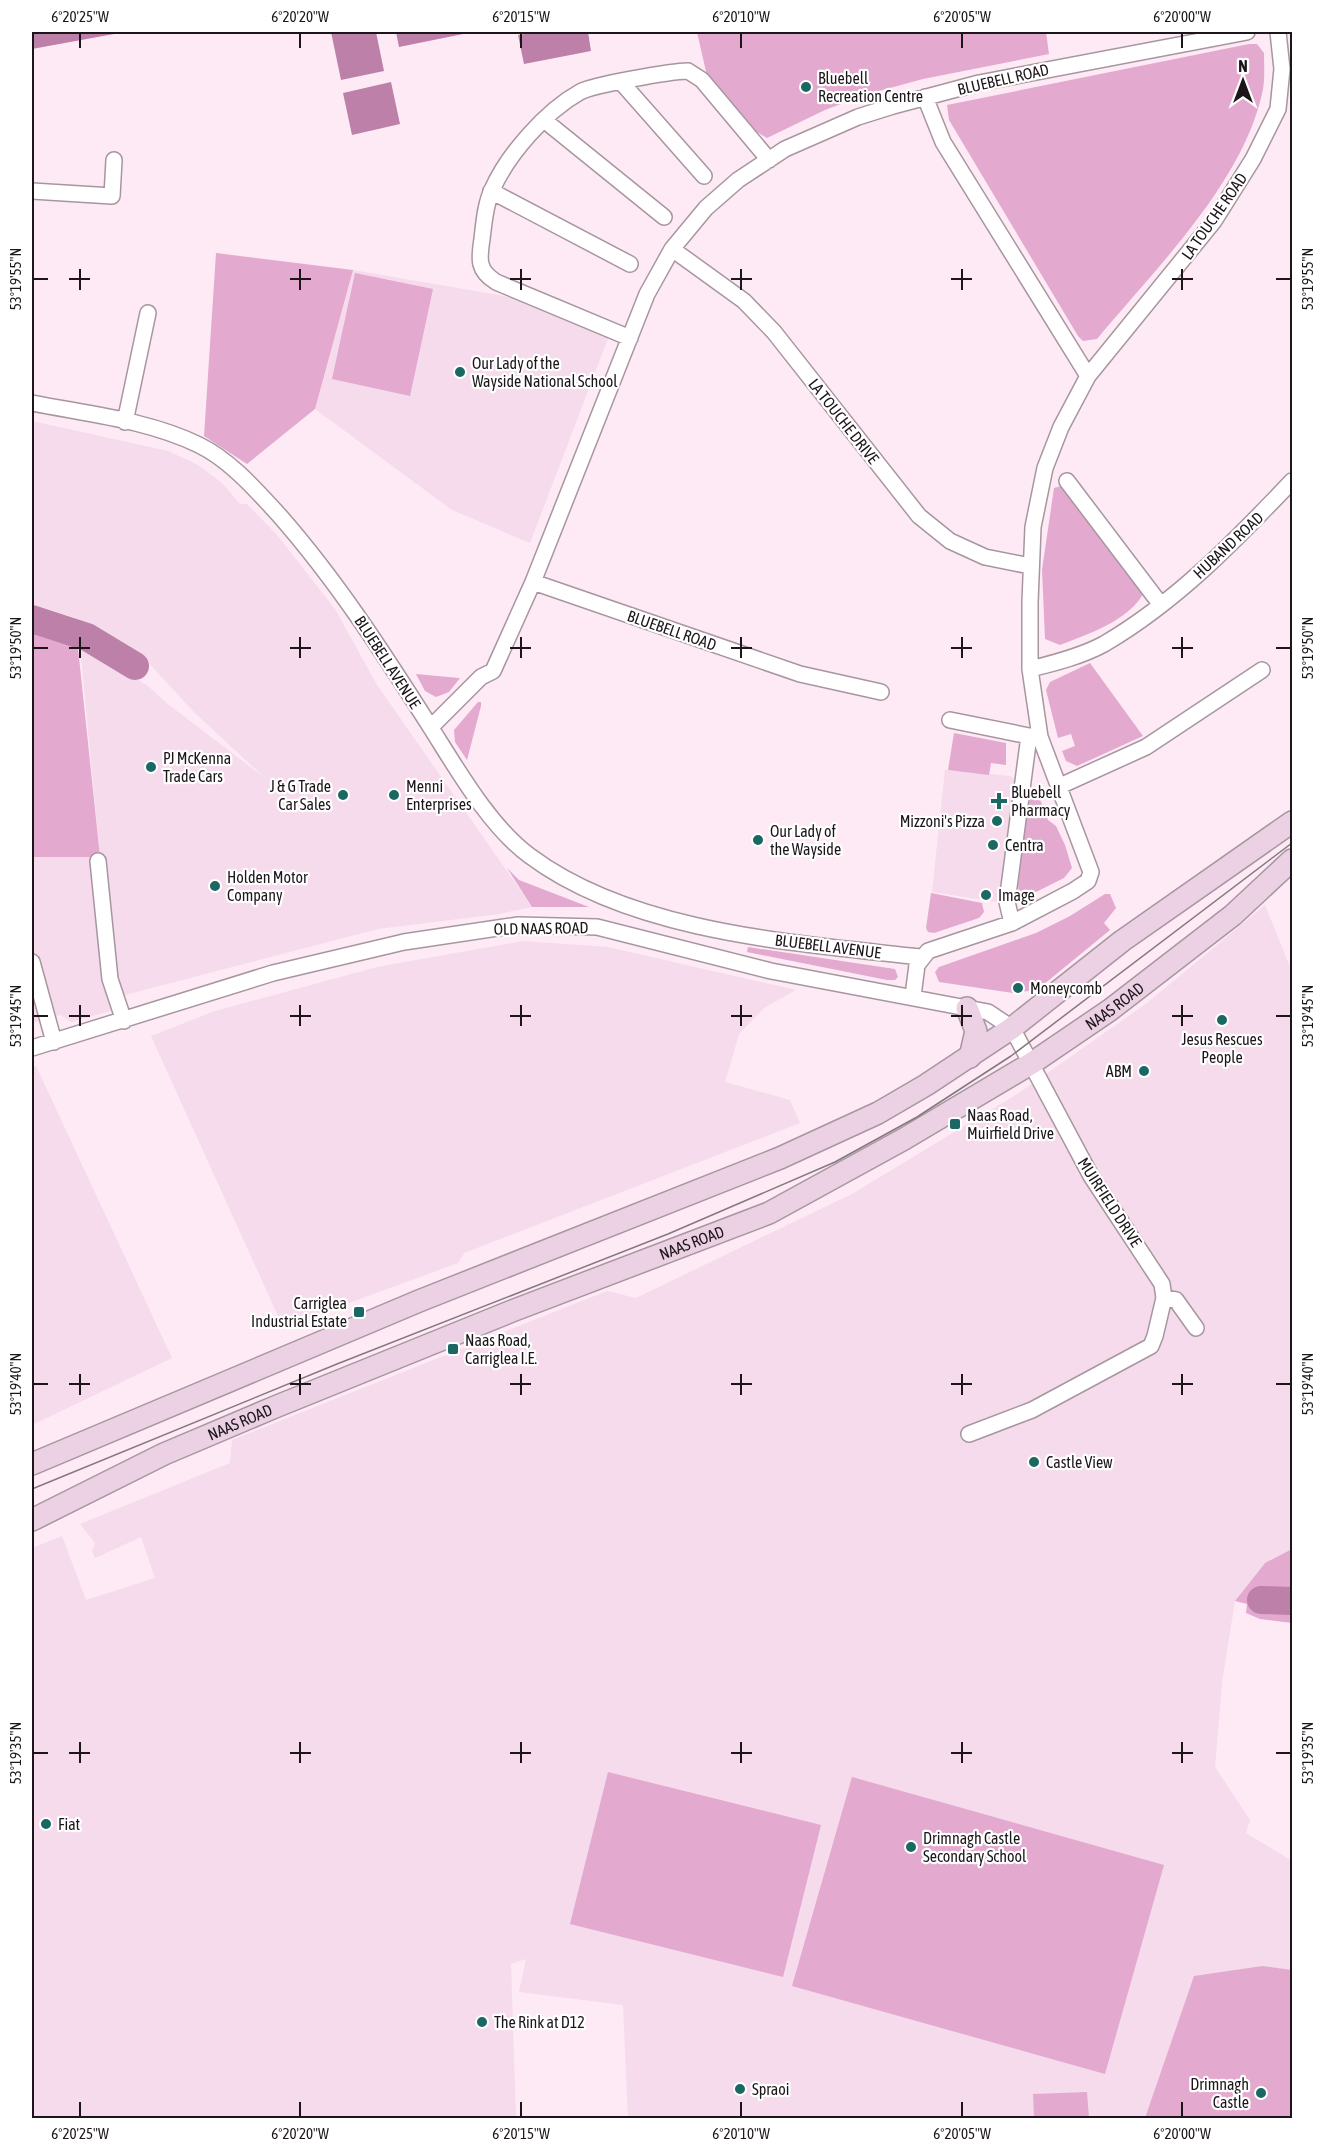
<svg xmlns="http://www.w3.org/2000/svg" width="1324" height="2150" font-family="'Asap Condensed',sans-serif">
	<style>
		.built { fill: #f5dbeb }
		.green { fill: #e3a9cf }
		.water { fill: #bd80a8 }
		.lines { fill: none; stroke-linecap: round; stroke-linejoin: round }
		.river { stroke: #bd80a8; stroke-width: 28 }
		.street-casing { stroke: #a796a0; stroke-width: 18 }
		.secondary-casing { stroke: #a796a0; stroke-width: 24 }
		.street { stroke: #fff; stroke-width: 15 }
		.secondary { stroke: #ebd1e3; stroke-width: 21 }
		.tram { stroke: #84787f; stroke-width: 1.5 }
		.ticks { fill: none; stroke: #1c161a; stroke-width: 2 }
		.poi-dot { fill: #1a6763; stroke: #fff; stroke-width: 2 }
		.labels { text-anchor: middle; stroke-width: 4.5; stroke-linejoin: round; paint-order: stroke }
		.poi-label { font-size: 16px; fill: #1c161a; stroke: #fff; text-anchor: start }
		.street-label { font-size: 16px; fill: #1c161a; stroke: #fff }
		.neatline { fill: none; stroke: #1c161a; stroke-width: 2 }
		.ticks-label { font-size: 15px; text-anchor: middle; fill: #1c161a }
	</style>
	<rect width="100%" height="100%" fill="#fdeaf5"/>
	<path class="built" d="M 353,270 L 528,300 L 609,336 L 530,543 L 452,510 L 315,409 Z
		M 32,421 L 168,451 L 198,465 L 222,483 L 240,504 L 247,504 L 277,535 L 335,609 L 377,685 L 532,907 L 499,914 L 378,929 L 121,996 L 114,1010 L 71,1022 L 61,1015 L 32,1023 L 32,857 L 100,857 L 80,646 L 109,660 L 149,687 L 169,705 L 265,778 L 195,713 L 145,659 L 96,637 L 76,618 L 32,604 Z
		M 945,770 L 1010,776 L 1023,786 L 1003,903 L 932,892 Z
		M 1265,905 L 1292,972 L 1292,1549 L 1265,1563 L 1235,1601 L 1222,1682 L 1215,1767 L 1250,1820 L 1246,1833 L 1292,1861 L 1292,1970 L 1261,1966 L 1194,1977 L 1145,2118 L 628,2118 L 623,2005 L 519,1992 L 526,1959 L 511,1964 L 516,2118 L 32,2118 L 32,1548 L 62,1536 L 86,1600 L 155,1578 L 141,1537 L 95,1558 L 92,1551 L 95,1543 L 80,1524 L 230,1463 L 232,1440 L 607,1291 L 636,1298 L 852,1194 L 1019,1093 L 1147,1003 Z
		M 523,941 L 608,947 L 796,990 L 764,1008 L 739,1034 L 725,1082 L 790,1100 L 800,1123 L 464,1253 L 458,1263 L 283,1327 L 151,1036 L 215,1011 L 377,967 Z
		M 36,1066 L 172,1358 L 32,1425 L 32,1067 Z"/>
	<path class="green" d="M 697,32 L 1046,32 L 1049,54 L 923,79 L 868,94 L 825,110 L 767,138 L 752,129 L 707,76 Z
		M 1249,44 L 1257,44 L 1264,53 C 1264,65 1265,78 1263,89 C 1245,181 1155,269 1097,339 L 1083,341 L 1078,336 L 949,120 L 947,105 Z
		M 216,253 L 353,270 L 315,409 L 247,464 L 204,436 Z
		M 355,273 L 433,289 L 410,396 L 332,379 Z
		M 1061,486 L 1143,594 C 1128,621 1088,634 1060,645 L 1045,639 L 1042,570 L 1054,488 Z
		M 32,632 L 78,648 L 100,857 L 32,857 Z
		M 1090,663 L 1143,736 L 1077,766 L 1066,761 L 1062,751 L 1075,746 L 1071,734 L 1058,738 L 1046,690 L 1050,682 Z
		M 416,674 L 459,678 L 460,678 L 449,692 L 436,697 L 425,691 Z
		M 478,702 L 481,702 L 481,706 L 467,760 L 455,742 L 454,730 Z
		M 954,733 L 1006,743 L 1006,765 L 991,763 L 989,775 L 948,770 Z
		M 1035,787 L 1048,820 L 1056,826 L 1065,845 L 1072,868 L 1064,878 L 1024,898 L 1019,895 L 1018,885 L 1030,789 Z
		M 507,868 L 519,880 L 589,907 L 532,907 Z
		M 931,893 L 982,903 L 984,912 L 979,918 L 934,933 L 928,932 L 926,928 Z
		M 1105,894 L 1110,894 L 1116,908 L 1104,923 L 1110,930 L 1043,985 L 1028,991 L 1013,993 L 939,982 L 935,972 L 939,967 L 1036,933 L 1070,916 Z
		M 748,947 L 895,969 L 898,977 L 895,980 L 887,980 L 747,952 Z
		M 1292,1549 L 1292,1623 L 1260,1619 L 1246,1613 L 1247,1604 L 1235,1601 L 1265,1563 Z
		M 608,1772 L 821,1825 L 783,1977 L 570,1924 Z
		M 852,1777 L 1164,1865 L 1105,2074 L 792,1986 Z
		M 1262,1966 L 1292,1970 L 1292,2118 L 1145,2118 L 1194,1976 Z
		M 1087,2092 L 1089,2118 L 1034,2118 L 1033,2094 Z"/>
	<path class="water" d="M 32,32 L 125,32 L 32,49 Z
		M 331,32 L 376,32 L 384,71 L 341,80 Z
		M 396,32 L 473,32 L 399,47 Z
		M 538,32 L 588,32 L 591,51 L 524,64 L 518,35 Z
		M 391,82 L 400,124 L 352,135 L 343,93 Z"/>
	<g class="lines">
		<path class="river" d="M 32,619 L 87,637 L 135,666
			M 1261,1600 L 1292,1601"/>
		<defs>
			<path id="street" d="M 622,83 L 704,176
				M 544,120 L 664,217
				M 32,191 L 112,196 L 114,160
				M 491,191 L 630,264
				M 672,249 L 744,301 L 774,332 L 919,516 L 950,541 L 985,557 L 1030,566
				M 630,338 L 496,282 C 477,270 479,259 482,239 C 484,223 485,205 492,190 C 508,154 546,111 580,92 C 592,85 672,71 688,71 L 702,80 L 769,160
				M 1088,376 L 1214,221 L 1253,159 L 1278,109 L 1282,69 L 1278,32
				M 32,403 C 87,414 148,420 199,445 C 230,460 256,490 279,515 C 337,581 384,654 431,728 C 457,769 490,827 530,856 C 633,933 796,943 920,957
				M 125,422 L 148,313
				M 1067,481 L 1161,605
				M 1030,669 C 1055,663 1082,656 1104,644 C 1176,602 1235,541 1292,481
				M 881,692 L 800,674 L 533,582 L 647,294 L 672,249 L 706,208 L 738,180 L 785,149 L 858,117 L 893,106 L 979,83 L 1247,32
				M 950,720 L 1029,736
				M 431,727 L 481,677 L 493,671 L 533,582
				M 1060,786 L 1146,747 L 1262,670
				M 98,861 L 110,979 L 124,1021
				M 1012,923 L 1007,902 L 1029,736 L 1040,737
				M 32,962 L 54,1042
				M 913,996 L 917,965 L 928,951 L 1012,923 L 1073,891 L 1088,881 L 1091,872 L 1040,737 L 1030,669 L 1030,602 L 1033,527 L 1045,468 L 1061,427 L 1088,376 L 943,142 L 925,97
				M 32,1048 L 273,973 L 404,942 L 518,925 L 597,927 L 771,971 L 988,1012 L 1012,1028 L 1091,1176 L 1162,1284 L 1164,1298 L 1155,1336 L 1151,1346 L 1032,1410 L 969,1434
				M 1164,1298 L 1176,1300 L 1196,1328"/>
			<g id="secondary">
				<path d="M 967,1008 L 976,1031 L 970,1057"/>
				<path d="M 32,1464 L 419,1301 L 780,1158 L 878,1113 L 926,1085 L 1012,1028 L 1122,941 L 1292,822"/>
				<path id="s1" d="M 32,1520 L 164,1454 L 275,1407 L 512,1311 L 769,1213 L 904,1139 L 1032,1063 L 1110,1010 L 1233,915 L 1292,860"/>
			</g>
		</defs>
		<use href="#street" class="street-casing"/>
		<use href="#secondary" class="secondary-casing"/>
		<use href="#street" class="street"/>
		<use href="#secondary" class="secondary"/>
		<path class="tram" d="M 32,1489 L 337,1364 L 668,1234 L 835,1162 L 917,1117 L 1011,1056 L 1292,843"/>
	</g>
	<path class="ticks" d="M 80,33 L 80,48M 300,33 L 300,48M 521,33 L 521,48M 741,33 L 741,48M 962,33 L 962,48M 1182,33 L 1182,48M 80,269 L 80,290M 300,269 L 300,290M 521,269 L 521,290M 741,269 L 741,290M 962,269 L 962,290M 1182,269 L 1182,290M 33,279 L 48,279M 69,279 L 90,279M 290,279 L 311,279M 510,279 L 531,279M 731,279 L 752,279M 951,279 L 972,279M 1172,279 L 1193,279M 1276,279 L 1291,279M 80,637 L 80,658M 300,637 L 300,658M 521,637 L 521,658M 741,637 L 741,658M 962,637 L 962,658M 1182,637 L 1182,658M 33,648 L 48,648M 69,648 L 90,648M 290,648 L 311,648M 510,648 L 531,648M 731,648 L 752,648M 951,648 L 972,648M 1172,648 L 1193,648M 1276,648 L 1291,648M 80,1005 L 80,1026M 300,1005 L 300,1026M 521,1005 L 521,1026M 741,1005 L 741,1026M 962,1005 L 962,1026M 1182,1005 L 1182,1026M 33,1016 L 48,1016M 69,1016 L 90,1016M 290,1016 L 311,1016M 510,1016 L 531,1016M 731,1016 L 752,1016M 951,1016 L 972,1016M 1172,1016 L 1193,1016M 1276,1016 L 1291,1016M 80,1374 L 80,1395M 300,1374 L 300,1395M 521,1374 L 521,1395M 741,1374 L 741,1395M 962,1374 L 962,1395M 1182,1374 L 1182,1395M 33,1384 L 48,1384M 69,1384 L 90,1384M 290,1384 L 311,1384M 510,1384 L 531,1384M 731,1384 L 752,1384M 951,1384 L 972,1384M 1172,1384 L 1193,1384M 1276,1384 L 1291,1384M 80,1742 L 80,1763M 300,1742 L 300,1763M 521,1742 L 521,1763M 741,1742 L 741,1763M 962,1742 L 962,1763M 1182,1742 L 1182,1763M 33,1753 L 48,1753M 69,1753 L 90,1753M 290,1753 L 311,1753M 510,1753 L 531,1753M 731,1753 L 752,1753M 951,1753 L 972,1753M 1172,1753 L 1193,1753M 1276,1753 L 1291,1753M 80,2102 L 80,2117M 300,2102 L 300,2117M 521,2102 L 521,2117M 741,2102 L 741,2117M 962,2102 L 962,2117M 1182,2102 L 1182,2117"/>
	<g class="poi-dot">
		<circle cx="806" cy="87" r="6"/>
		<circle cx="460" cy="372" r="6"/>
		<circle cx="151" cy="767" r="6"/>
		<circle cx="343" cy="795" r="6"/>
		<circle cx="394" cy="795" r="6"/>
		<path d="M996 792h6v6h6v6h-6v6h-6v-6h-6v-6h6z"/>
		<circle cx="997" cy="821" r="6"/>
		<circle cx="758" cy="840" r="6"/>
		<circle cx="993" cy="845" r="6"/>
		<circle cx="215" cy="886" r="6"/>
		<circle cx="986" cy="895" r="6"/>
		<circle cx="1018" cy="988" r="6"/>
		<circle cx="1222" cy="1020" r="6"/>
		<circle cx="1144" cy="1071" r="6"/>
		<rect x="949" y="1118" width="12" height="12" rx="3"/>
		<rect x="353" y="1306" width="12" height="12" rx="3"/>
		<rect x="447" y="1343" width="12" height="12" rx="3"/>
		<circle cx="1034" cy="1462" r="6"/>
		<circle cx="46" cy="1824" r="6"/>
		<circle cx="911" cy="1847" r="6"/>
		<circle cx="482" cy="2022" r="6"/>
		<circle cx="740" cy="2089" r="6"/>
		<circle cx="1261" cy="2093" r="6"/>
	</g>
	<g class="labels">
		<g class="poi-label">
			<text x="818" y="84">Bluebell<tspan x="818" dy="18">Recreation Centre</tspan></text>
			<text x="472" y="369">Our Lady of the<tspan x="472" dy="18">Wayside National School</tspan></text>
			<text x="163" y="764">PJ McKenna<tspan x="163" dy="18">Trade Cars</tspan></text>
			<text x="331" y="792" text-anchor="end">J &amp; G Trade<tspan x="331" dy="18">Car Sales</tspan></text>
			<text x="406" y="792">Menni<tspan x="406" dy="18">Enterprises</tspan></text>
			<text x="1011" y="798">Bluebell<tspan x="1011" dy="18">Pharmacy</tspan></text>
			<text x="985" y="827" text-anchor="end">Mizzoni's Pizza</text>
			<text x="770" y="837">Our Lady of<tspan x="770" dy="18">the Wayside</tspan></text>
			<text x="1005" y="851">Centra</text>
			<text x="227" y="883">Holden Motor<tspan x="227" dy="18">Company</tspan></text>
			<text x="998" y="901">Image</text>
			<text x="1030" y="994">Moneycomb</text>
			<text x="1222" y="1045" text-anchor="middle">Jesus Rescues<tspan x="1222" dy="18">People</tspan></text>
			<text x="1132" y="1077" text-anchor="end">ABM</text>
			<text x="967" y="1121">Naas Road,<tspan x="967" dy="18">Muirfield Drive</tspan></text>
			<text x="347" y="1309" text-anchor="end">Carriglea<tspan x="347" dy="18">Industrial Estate</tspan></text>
			<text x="465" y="1346">Naas Road,<tspan x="465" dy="18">Carriglea I.E.</tspan></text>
			<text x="1046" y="1468">Castle View</text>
			<text x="58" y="1830">Fiat</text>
			<text x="923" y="1844">Drimnagh Castle<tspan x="923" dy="18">Secondary School</tspan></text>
			<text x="494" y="2028">The Rink at D12</text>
			<text x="1249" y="2090" text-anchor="end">Drimnagh<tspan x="1249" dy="18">Castle</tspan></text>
			<text x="752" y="2095">Spraoi</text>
		</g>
		<g class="street-label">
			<text transform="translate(1003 79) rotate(-13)" y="6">BLUEBELL ROAD</text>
			<text transform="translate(1214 216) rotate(-55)" y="6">LA TOUCHE ROAD</text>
			<text transform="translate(844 421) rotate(52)" y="6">LA TOUCHE DRIVE</text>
			<text transform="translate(1228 545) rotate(-43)" y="6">HUBAND ROAD</text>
			<text transform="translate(672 630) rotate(19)" y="6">BLUEBELL ROAD</text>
			<text transform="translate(388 662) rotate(57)" y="6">BLUEBELL AVENUE</text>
			<text transform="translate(541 928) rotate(-1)" y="6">OLD NAAS ROAD</text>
			<text transform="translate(828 946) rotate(7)" y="6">BLUEBELL AVENUE</text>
			<text dy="6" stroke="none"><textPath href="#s1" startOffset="1202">NAAS ROAD</textPath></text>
			<text transform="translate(1110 1202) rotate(57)" y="6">MUIRFIELD DRIVE</text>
			<text dy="6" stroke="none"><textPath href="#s1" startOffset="716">NAAS ROAD</textPath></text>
			<text dy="6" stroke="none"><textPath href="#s1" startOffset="230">NAAS ROAD</textPath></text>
		</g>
	</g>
	<rect width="1324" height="2150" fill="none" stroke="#ffffff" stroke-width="66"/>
	<g transform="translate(1243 81)" stroke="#ffffff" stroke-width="4.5" paint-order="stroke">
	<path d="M0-4.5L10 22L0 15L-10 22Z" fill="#1c161a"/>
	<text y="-9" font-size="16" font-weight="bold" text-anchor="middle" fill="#1c161a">N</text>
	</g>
	<rect x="33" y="33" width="1258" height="2084" class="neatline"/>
	<g class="ticks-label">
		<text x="80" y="22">6°20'25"W</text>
		<text x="300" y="22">6°20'20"W</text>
		<text x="521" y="22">6°20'15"W</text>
		<text x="741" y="22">6°20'10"W</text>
		<text x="962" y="22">6°20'05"W</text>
		<text x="1182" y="22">6°20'00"W</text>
		<text transform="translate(16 279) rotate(-90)" y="5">53°19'55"N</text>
		<text transform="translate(1308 279) rotate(-90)" y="5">53°19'55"N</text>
		<text transform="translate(16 648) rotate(-90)" y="5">53°19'50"N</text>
		<text transform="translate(1308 648) rotate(-90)" y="5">53°19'50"N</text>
		<text transform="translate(16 1016) rotate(-90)" y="5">53°19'45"N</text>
		<text transform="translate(1308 1016) rotate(-90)" y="5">53°19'45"N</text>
		<text transform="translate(16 1384) rotate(-90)" y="5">53°19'40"N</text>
		<text transform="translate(1308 1384) rotate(-90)" y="5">53°19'40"N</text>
		<text transform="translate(16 1753) rotate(-90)" y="5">53°19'35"N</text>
		<text transform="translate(1308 1753) rotate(-90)" y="5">53°19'35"N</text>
		<text x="80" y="2139">6°20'25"W</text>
		<text x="300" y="2139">6°20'20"W</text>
		<text x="521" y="2139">6°20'15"W</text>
		<text x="741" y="2139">6°20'10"W</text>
		<text x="962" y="2139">6°20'05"W</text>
		<text x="1182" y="2139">6°20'00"W</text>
	</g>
</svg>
